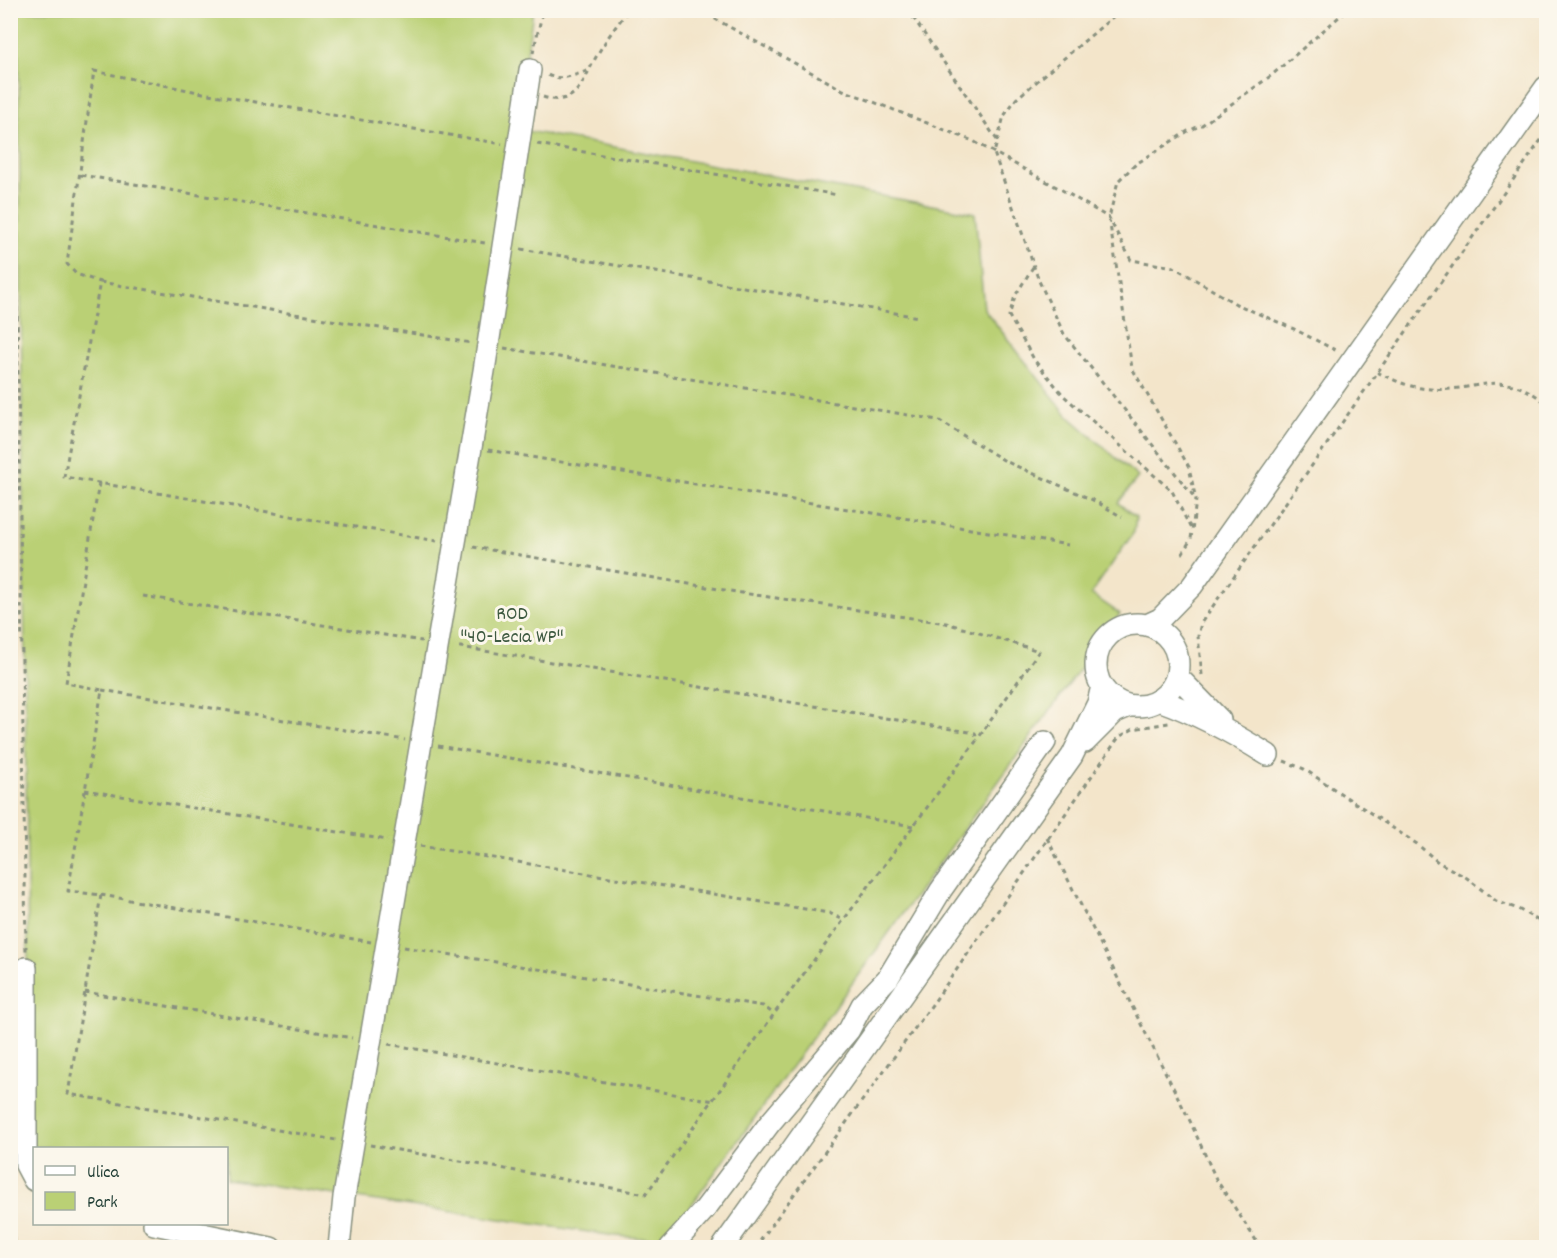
<svg xmlns="http://www.w3.org/2000/svg" width="1557" height="1258" font-family="Dekko,sans-serif">
	<style>
		.green { fill: #bad075; stroke: #6c8654; stroke-width: 1.5 }
		.lines { fill: none; stroke-linecap: round; stroke-linejoin: round }
		.minor-casing { stroke: #89917f; stroke-width: 24 }
		.path { stroke: #89917f; stroke-width: 3; stroke-dasharray: 4.5 4.5; stroke-linecap: butt }
		.minor { stroke: #fff; stroke-width: 21 }
		.rail-casing { stroke: #1f3d34; stroke-width: 7 }
		.rail { stroke: #fbf7ec; stroke-width: 4.5; stroke-dasharray: 14; stroke-linecap: butt }
		.labels { text-anchor: middle; stroke-width: 6; stroke-linejoin: round; paint-order: stroke }
		.park-label { font-size: 20px; fill: #3e5a41; stroke: #fbf7ec }
	</style>
	<rect width="100%" height="100%" fill="#fbf7ec"/>
	<filter id="ink" filterUnits="userSpaceOnUse"><feTurbulence type="fractalNoise" baseFrequency=".0167" numOctaves="2"/><feDisplacementMap in="SourceGraphic" scale="12" xChannelSelector="R" yChannelSelector="G"/><feConvolveMatrix kernelMatrix="1 2 1 2 8 2 1 2 1" color-interpolation-filters="sRGB"/></filter>
	<filter id="wash" filterUnits="userSpaceOnUse"><feTurbulence type="fractalNoise" baseFrequency=".008" numOctaves="4" result="noise"/><feDisplacementMap in="SourceGraphic" scale="24" xChannelSelector="R" yChannelSelector="G"/><feGaussianBlur stdDeviation="1.35" result="paint"/><feColorMatrix in="noise" values="0 0 0 0 0 0 0 0 0 0 0 0 0 0 0 0 0 1.4 0 .05"/><feComposite in="paint" operator="in"/></filter>
	<g filter="url(#wash)">
		<rect width="100%" height="100%" fill="#f3e5ca"/>
		<path class="green" d="M 18,11 L 533,11 L 516,129 L 975,213 L 984,309 L 1068,416 L 1138,477 L 1118,503 L 1136,517 L 1134,532 L 1091,594 L 1120,614 L 666,1240 L 616,1236 L 227,1179 L 226,1148 L 30,1147 Z"/>
	</g>
	<g filter="url(#ink)">
		<g class="lines">
			<defs>
				<path id="minor" d="M1096 665a41 41 0 1 1 82 0a41 41 0 1 1-82 0Z
					M 1147,625 L 1160,619 L 1192,586 L 1546,87
					M 1177,676 L 1220,720
					M 1159,700 C 1198,714 1233,733 1268,755
					M 1085,742 L 1115,712 L 1129,706
					M 26,968 L 26,1165 L 34,1180
					M 154,1224 L 271,1248
					M 339,1248 L 344,1197 L 484,371 L 530,70
					M 670,1248 L 705,1209 L 770,1123 L 849,1030 L 862,1005 L 888,978 L 941,890 L 1045,742
					M 722,1248 L 1072,756 L 1098,703 L 1102,686"/>
			</defs>
			<use href="#minor" class="minor-casing"/>
			<path class="path" d="M 13,10 L 26,951
				M 699,10 L 843,90 L 973,141 L 1062,190 L 1109,218 L 1131,260 L 1174,267 L 1236,304 L 1294,329 L 1337,351
				M 908,10 L 997,140
				M 1121,10 L 1016,99 L 1004,116 L 994,153 L 1039,281 L 1064,334 L 1195,498
				M 533,53 L 543,10
				M 548,75 C 561,82 577,74 590,70
				M 543,97 C 577,108 583,80 596,57 C 603,44 619,21 629,10
				M 537,144 L 838,195
				M 81,175 L 485,243
				M 521,249 L 919,317
				M 1033,267 L 1015,296 L 1009,316 L 1035,361 L 1064,396 L 1172,491 L 1192,531
				M 100,282 L 471,343
				M 504,348 L 938,420 L 1005,461 L 1095,501 L 1122,517
				M 1377,372 C 1395,381 1411,388 1430,389 C 1479,393 1500,366 1546,403
				M 488,450 L 1068,545
				M 99,483 L 66,683 L 102,690 L 68,891 L 101,895 L 68,1094 L 336,1140
				M 437,541 L 64,477 L 100,282 L 76,274 L 67,264 L 94,71 L 203,93 L 502,144
				M 473,547 L 742,593 L 946,623 L 1039,651 L 977,740
				M 1182,554 L 1191,539 L 1196,500 L 1189,467 L 1132,368 L 1109,218 L 1118,181 L 1136,164 L 1188,131 L 1202,125 L 1272,75 L 1347,10
				M 143,596 L 422,641
				M 1202,675 L 1198,636 L 1201,623 L 1546,133
				M 102,690 L 405,740
				M 438,746 L 913,826
				M 1284,761 L 1304,769 L 1417,844 L 1438,862 L 1467,878 L 1496,901 L 1518,909 L 1546,925
				M 85,790 L 387,840
				M 1047,838 L 1190,1121 L 1216,1179 L 1261,1248
				M 420,846 L 829,913 L 844,920
				M 101,895 L 371,942
				M 404,947 L 763,1006 L 774,1014
				M 85,992 L 352,1038
				M 388,1044 L 714,1101
				M 370,1145 L 646,1194 L 774,1014 L 977,740 L 975,733 L 455,646
				M 755,1248 L 934,1002 L 1119,737 L 1133,729 L 1169,723"/>
			<use href="#minor" class="minor"/>
			<defs>
				<path id="rail" d="M 10,1184 L 12,1248"/>
			</defs>
			<use href="#rail" class="rail-casing"/>
			<use href="#rail" class="rail"/>
		</g>
	</g>
	<g class="labels">
		<g class="park-label">
			<text x="512" y="619">ROD<tspan x="512" dy="23">"40-Lecia WP"</tspan></text>
		</g>
	</g>
	<rect width="1557" height="1258" fill="none" stroke="#fbf7ec" stroke-width="36"/>
	<rect x="33" y="1147" width="195" height="78" fill="#fbf7ec" stroke="#a3ada2" stroke-width="1.5"/>
	<rect x="45" y="1166" width="30" height="9" fill="#ffffff" stroke="#a3ada2" stroke-width="1.5"/>
	<text x="87" y="1177" font-size="18" fill="#1f3d34">Ulica</text>
	<rect x="45" y="1192" width="30" height="18" fill="#bad075" stroke="#a3ada2" stroke-width="1.5"/>
	<text x="87" y="1207" font-size="18" fill="#1f3d34">Park</text>
</svg>
